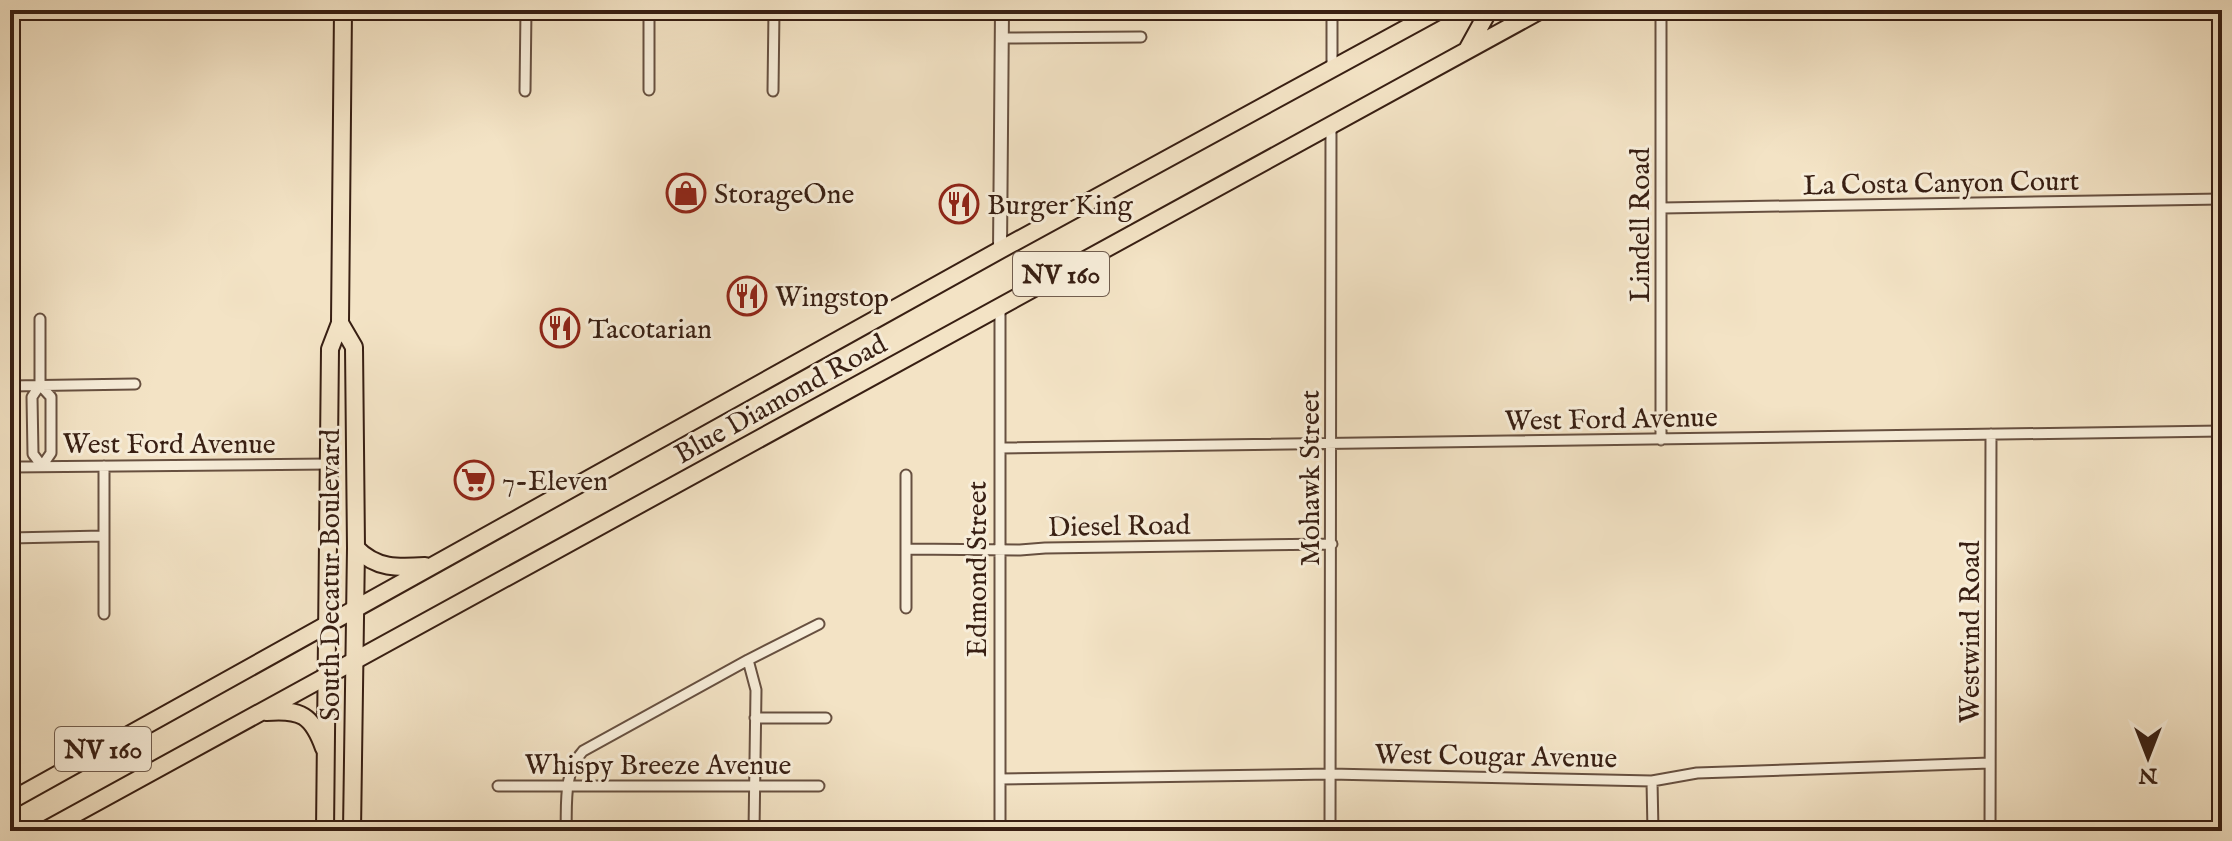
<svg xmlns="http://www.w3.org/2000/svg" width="2232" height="841" font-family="'IM FELL English',serif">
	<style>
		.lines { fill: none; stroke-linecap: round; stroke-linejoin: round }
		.minor-casing { stroke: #675040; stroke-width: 13 }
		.tertiary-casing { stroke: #675040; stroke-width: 16 }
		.primary-casing { stroke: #381f13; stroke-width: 20 }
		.trunk-casing { stroke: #381f13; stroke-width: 20 }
		.minor { stroke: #f7edd9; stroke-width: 9 }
		.tertiary { stroke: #f7edd9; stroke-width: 12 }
		.primary { stroke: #f3e3c5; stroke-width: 16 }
		.trunk { stroke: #f3e3c5; stroke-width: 16 }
		.labels { text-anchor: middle; stroke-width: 6; stroke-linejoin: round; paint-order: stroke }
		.shield { fill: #f7edd9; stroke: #715d4e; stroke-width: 2 }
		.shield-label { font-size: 26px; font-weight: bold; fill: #381f13 }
		.street-label { font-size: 28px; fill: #381f13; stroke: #f7edd9 }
		.poi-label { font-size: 28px; fill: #381f13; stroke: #f7edd9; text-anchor: start }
	</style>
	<rect width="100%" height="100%" fill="#f3e3c5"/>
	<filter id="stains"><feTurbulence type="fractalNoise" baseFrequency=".0025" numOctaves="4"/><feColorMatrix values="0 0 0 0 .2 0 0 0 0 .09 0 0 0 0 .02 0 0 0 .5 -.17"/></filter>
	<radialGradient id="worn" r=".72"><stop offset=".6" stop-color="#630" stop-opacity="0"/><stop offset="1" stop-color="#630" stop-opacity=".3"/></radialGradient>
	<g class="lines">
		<defs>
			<path id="minor" d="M 649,10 L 649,90
				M 1002,38 L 1141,37
				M 1332,67 L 1332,10
				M 525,91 L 526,10
				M 773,91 L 774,10
				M 1662,208 L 2222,199
				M 40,319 L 40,385 L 32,397 L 33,454 L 42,466 L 51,453 L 51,397 L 40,385
				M 10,386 L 135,384
				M 1661,440 L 1661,10
				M 1000,448 L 2222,431
				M 10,467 L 329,464
				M 906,475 L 906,608
				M 10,538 L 103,536
				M 906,549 L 1020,550 L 1045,548 L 1332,544
				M 104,614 L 104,466
				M 748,660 L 756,690 L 754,831
				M 755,718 L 826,718
				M 1000,779 L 1330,774 L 1652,781 L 1697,773 L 1990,763
				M 1652,781 L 1653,831
				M 498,786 L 819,786
				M 566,831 C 567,803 563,773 583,751 L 748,660 L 819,624
				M 1000,831 L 1000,307
				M 1330,831 L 1331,126
				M 1990,831 L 1991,434"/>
			<path id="tertiary" d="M 1000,250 L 1002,10"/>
			<path id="primary" d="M 340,323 L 354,347 L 356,548 L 352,831
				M 325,831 L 330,349 L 340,323 L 343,10"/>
			<path id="trunk" d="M 1467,50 L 1489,10
				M 356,548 C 376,569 398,568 425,566
				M 266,712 C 301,709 312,715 324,748
				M 10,801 L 1000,250 L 1440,10
				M 44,831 L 1541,10"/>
		</defs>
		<use href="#minor" class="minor-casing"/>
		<use href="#tertiary" class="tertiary-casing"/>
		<use href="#primary" class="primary-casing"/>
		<use href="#trunk" class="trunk-casing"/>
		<use href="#minor" class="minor"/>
		<use href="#tertiary" class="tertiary"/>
		<use href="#primary" class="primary"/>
		<use href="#trunk" class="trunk"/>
	</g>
	<defs>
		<symbol id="shop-ring" viewBox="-11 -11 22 22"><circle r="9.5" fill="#f7edd9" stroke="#8f2418" stroke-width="1.5"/><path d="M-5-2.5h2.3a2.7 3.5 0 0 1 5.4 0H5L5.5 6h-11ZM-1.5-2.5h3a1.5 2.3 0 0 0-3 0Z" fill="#8f2418"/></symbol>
		<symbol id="restaurant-ring" viewBox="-11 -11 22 22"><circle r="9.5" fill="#f7edd9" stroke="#8f2418" stroke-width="1.5"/><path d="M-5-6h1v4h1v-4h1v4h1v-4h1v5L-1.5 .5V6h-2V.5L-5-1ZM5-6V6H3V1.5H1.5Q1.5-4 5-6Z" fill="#8f2418"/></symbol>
		<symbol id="supermarket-ring" viewBox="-11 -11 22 22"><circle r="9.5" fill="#f7edd9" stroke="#8f2418" stroke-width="1.5"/><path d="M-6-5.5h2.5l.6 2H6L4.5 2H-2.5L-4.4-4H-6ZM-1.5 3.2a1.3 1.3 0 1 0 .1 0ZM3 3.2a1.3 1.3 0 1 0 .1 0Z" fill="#8f2418"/></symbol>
	</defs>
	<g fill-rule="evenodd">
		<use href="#shop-ring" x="664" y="171" width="44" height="44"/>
		<use href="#restaurant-ring" x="937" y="182" width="44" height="44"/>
		<use href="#restaurant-ring" x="725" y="274" width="44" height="44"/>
		<use href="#restaurant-ring" x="538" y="306" width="44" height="44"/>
		<use href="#supermarket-ring" x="452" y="458" width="44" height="44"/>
	</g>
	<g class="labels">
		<g class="shield">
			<rect x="1013" y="252" width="96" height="44" rx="6"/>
			<rect x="55" y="727" width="96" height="44" rx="6"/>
		</g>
		<g class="shield-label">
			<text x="1061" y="283">NV 160</text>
			<text x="103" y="758">NV 160</text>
		</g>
		<g class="street-label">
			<text transform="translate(1941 182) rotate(-1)" y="10">La Costa Canyon Court</text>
			<text transform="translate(1639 225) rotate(-90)" y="10">Lindell Road</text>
			<text transform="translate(780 398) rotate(-29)" y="10">Blue Diamond Road</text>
			<text transform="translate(1611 418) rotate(-1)" y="10">West Ford Avenue</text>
			<text x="169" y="453">West Ford Avenue</text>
			<text transform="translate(1309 478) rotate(-90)" y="10">Mohawk Street</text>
			<text transform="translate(1119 525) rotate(-1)" y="10">Diesel Road</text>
			<text transform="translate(976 569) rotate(-90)" y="10">Edmond Street</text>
			<text transform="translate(329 575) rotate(-90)" y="10">South Decatur Boulevard</text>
			<text transform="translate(1969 632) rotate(-90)" y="10">Westwind Road</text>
			<text transform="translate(1496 755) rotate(1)" y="10">West Cougar Avenue</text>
			<text x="658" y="774">Whispy Breeze Avenue</text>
		</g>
		<g class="poi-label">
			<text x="714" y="203">StorageOne</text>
			<text x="987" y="214">Burger King</text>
			<text x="775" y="306">Wingstop</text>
			<text x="588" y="338">Tacotarian</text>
			<text x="502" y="490">7-Eleven</text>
		</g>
	</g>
	<rect width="2232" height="841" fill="none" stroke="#f3e3c5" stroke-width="40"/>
	<rect x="12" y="12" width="2208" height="817" fill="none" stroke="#381f13" stroke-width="4"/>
	<rect x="20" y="20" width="2192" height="801" fill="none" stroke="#381f13" stroke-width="2"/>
	<g transform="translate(2148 757) rotate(180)" stroke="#f7edd9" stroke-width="6" paint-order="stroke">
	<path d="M0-6L14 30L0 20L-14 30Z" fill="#381f13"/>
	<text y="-12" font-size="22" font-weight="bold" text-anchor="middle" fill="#381f13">N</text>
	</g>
	<rect width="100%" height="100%" filter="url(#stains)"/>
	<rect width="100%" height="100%" fill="url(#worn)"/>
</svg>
